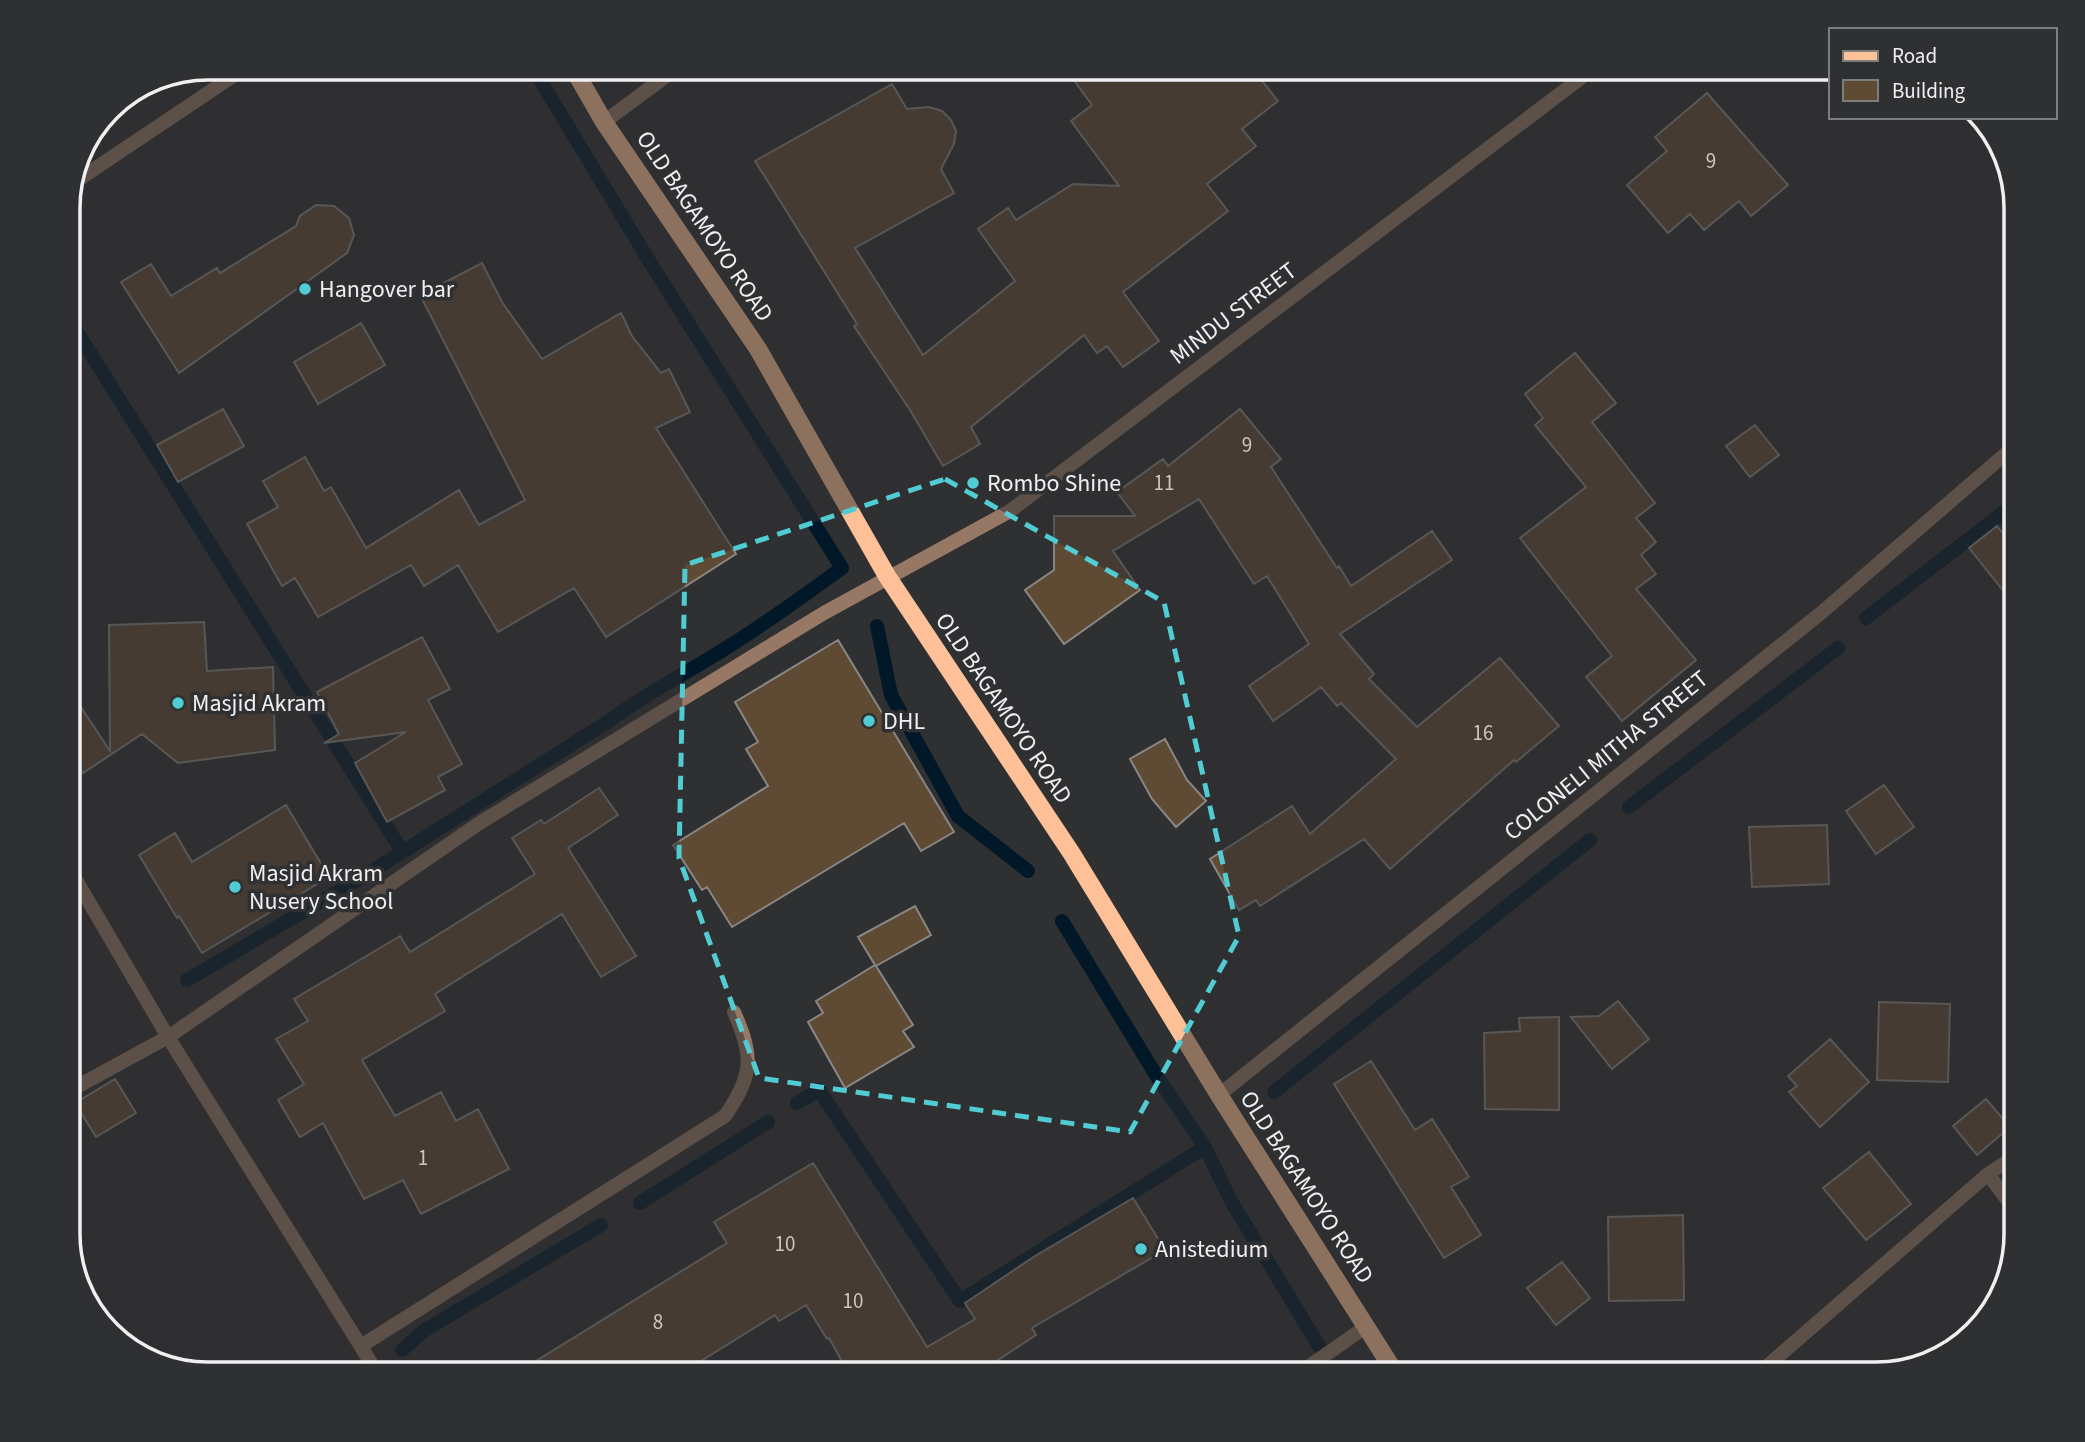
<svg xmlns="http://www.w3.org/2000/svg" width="2085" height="1442" font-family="'Source Sans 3',sans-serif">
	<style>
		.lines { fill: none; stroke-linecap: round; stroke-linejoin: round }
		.stream { stroke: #001827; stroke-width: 14 }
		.building { fill: #5f4a33; stroke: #898785; stroke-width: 2 }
		.street { stroke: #967865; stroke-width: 14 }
		.primary { stroke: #fec097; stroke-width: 18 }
		.marked { fill: none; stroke: #51ccd3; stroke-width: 5; stroke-dasharray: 14 9; stroke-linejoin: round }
		.poi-dot { fill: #51ccd3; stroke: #2f3032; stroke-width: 2.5 }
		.labels { text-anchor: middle; stroke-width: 7; stroke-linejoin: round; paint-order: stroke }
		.number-label { font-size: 21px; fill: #ccc6c2 }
		.street-label { font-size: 24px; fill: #f0f0f2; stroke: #2f3032 }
		.poi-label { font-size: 24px; fill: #f0f0f2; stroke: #2f3032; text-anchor: start }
		.rim { fill: none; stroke: #f0f0f2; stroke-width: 3.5 }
	</style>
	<rect width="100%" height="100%" fill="#2f3032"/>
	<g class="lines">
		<path class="stream" d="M 69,319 L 402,851
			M 1866,618 L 2017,502
			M 877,626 L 891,695 L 958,816 L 1028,871
			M 1629,807 L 1838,648
			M 1062,921 L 1156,1075 L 1205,1147 L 1231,1201 L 1319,1346
			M 187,980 L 366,875 L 609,721 C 645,694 685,674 723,650 C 764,625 803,596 842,568 L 648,259 L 533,68
			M 1274,1092 L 1590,840
			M 797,1103 L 819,1090 L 960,1301 L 1205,1147
			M 640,1203 L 768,1122
			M 402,1350 L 425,1330 L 601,1225"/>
	</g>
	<path class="building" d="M 1065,68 L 1252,68 L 1278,101 L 1242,129 L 1256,146 L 1207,184 L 1228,211 L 1123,292 L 1159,341 L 1123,367 L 1107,346 L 1097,353 L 1084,335 L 971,427 L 980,444 L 943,466 L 910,410 L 854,326 L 857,324 L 755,161 L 892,84 L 907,109 L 929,107 L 942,111 L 951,120 L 956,131 L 954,144 L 941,169 L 954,193 L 855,248 L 923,355 L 1015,281 L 978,229 L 1008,208 L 1016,220 L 1073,184 L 1119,186 L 1071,121 L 1092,105 Z
		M 1707,93 L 1788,185 L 1751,216 L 1739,201 L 1704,230 L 1690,214 L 1668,233 L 1627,185 L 1667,151 L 1655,137 Z
		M 316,205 L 334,206 L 349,218 L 354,235 L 347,253 L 179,373 L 121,282 L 151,264 L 171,296 L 217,268 L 220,273 L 296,226 L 300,216 Z
		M 482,263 L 502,302 L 542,359 L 621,313 L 632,336 L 661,373 L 669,369 L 690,412 L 656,428 L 736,554 L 606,637 L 574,588 L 498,632 L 458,565 L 424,586 L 411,565 L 318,617 L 295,578 L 282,586 L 247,524 L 278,507 L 263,481 L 305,457 L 324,491 L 331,487 L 366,548 L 459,490 L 479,525 L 525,500 L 420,295 Z
		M 361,323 L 385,365 L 318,404 L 294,362 Z
		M 1575,353 L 1616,403 L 1592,422 L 1655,503 L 1636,518 L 1656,542 L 1641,555 L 1656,574 L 1636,589 L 1696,660 L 1622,721 L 1586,677 L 1612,656 L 1520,538 L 1586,487 L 1535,425 L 1543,418 L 1525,394 Z
		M 223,409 L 244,446 L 178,482 L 157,445 Z
		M 1240,409 L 1281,459 L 1271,467 L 1337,568 L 1339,566 L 1351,586 L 1432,531 L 1452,560 L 1340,634 L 1374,674 L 1369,679 L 1417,727 L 1500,658 L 1559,726 L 1516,762 L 1514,760 L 1390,869 L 1364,839 L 1260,906 L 1256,900 L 1239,910 L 1210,859 L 1292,806 L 1310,834 L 1396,759 L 1341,703 L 1337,706 L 1321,687 L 1273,721 L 1249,686 L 1309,644 L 1267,576 L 1254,584 L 1199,499 L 1113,551 L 1140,590 L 1064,644 L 1025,590 L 1054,570 L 1054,516 L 1135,516 L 1117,492 L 1163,459 L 1168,466 Z
		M 1755,425 L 1779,455 L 1750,477 L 1726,446 Z
		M 1997,526 L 2017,551 L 2017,608 L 1969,548 Z
		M 204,622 L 207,671 L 273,667 L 275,750 L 178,763 L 142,734 L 83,773 L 69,751 L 69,689 L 110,751 L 109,625 Z
		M 422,637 L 450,689 L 428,700 L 462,764 L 438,777 L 445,790 L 387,822 L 355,763 L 406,732 L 324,743 L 339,734 L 317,692 Z
		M 838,640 L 954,832 L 921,851 L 904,823 L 732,927 L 707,887 L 702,890 L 673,845 L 768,786 L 746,749 L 758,742 L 735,702 Z
		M 1165,739 L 1187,780 L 1206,801 L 1176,827 L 1152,799 L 1130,759 Z
		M 1884,785 L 1914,827 L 1876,854 L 1846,811 Z
		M 599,788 L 618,815 L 568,848 L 636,956 L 601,977 L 562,914 L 435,994 L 445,1011 L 362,1060 L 395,1116 L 441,1092 L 456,1121 L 478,1109 L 509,1169 L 421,1214 L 403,1180 L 364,1199 L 323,1123 L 300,1137 L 278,1100 L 304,1084 L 276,1039 L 308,1021 L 294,999 L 400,936 L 410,952 L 535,874 L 512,838 L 541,820 L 544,824 Z
		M 286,805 L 329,877 L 202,953 L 179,916 L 177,918 L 139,855 L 175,833 L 192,862 Z
		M 1827,825 L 1829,884 L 1752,887 L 1749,827 Z
		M 915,906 L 931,935 L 876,966 L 913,1025 L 903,1031 L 914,1047 L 845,1088 L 808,1022 L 823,1013 L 816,1001 L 875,965 L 858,937 Z
		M 1618,1001 L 1649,1039 L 1612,1069 L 1571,1017 L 1599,1016 Z
		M 1879,1002 L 1950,1004 L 1948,1082 L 1877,1080 Z
		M 1559,1017 L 1559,1110 L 1485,1109 L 1484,1033 L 1520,1031 L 1519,1018 Z
		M 1830,1039 L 1869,1082 L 1820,1127 L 1789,1092 L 1797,1086 L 1788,1076 Z
		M 1371,1061 L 1415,1130 L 1432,1119 L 1469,1177 L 1451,1187 L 1481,1235 L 1444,1258 L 1334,1084 Z
		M 115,1079 L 136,1113 L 96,1137 L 75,1103 Z
		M 1986,1099 L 2010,1127 L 1977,1155 L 1953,1126 Z
		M 1869,1152 L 1911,1204 L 1866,1240 L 1823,1188 Z
		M 813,1163 L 927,1347 L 975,1319 L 965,1303 L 1035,1256 L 1133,1198 L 1165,1250 L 1032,1328 L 1036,1335 L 977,1374 L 849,1374 L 829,1338 L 827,1339 L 806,1305 L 779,1321 L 775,1315 L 680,1374 L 515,1374 L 727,1243 L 714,1222 Z
		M 1683,1215 L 1684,1300 L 1609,1301 L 1608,1217 Z
		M 1562,1262 L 1590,1298 L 1556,1325 L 1527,1288 Z"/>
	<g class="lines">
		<path class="street" d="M 604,122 L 677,68
			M 72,184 L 245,68
			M 69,868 L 168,1037 L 378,1374
			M 69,1091 L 168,1037 L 481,822 L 824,613 L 1010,511 L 1594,68
			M 1219,1095 L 1821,613 L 2017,444
			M 1988,1174 L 2017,1213
			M 361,1346 L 725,1116 C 753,1075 754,1057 734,1012
			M 1298,1374 L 1367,1326
			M 1758,1374 L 1988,1174 L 2017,1155"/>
		<path class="primary" d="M 573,68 L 604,122 L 758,349 L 887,576 L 1072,854 L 1219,1095 L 1396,1374"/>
	</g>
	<path d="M0 0H2085V1442H0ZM 945,479 L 1164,602 L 1239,936 L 1130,1132 L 759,1078 L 679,858 L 685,565 Z" fill="#2f3032" fill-opacity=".55" fill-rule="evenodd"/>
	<path class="marked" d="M 945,479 L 1164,602 L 1239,936 L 1130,1132 L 759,1078 L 679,858 L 685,565 Z"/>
	<g class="poi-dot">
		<circle cx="305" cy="289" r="7"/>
		<circle cx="973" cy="483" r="7"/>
		<circle cx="178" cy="703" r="7"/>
		<circle cx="869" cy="721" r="7"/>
		<circle cx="235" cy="887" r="7"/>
		<circle cx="1141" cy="1249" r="7"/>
	</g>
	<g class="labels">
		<g class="number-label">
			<text x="1711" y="168">9</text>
			<text x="1247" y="452">9</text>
			<text x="1164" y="490">11</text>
			<text x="1483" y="740">16</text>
			<text x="423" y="1165">1</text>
			<text x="785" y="1251">10</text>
			<text x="853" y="1308">10</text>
			<text x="658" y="1329">8</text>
		</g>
		<g class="street-label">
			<text transform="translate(705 226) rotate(56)" y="8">OLD BAGAMOYO ROAD</text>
			<text transform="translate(1233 313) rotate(-37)" y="8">MINDU STREET</text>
			<text transform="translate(1004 708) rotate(56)" y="8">OLD BAGAMOYO ROAD</text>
			<text transform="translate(1606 755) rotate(-39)" y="8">COLONELI MITHA STREET</text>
			<text transform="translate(1307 1187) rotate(57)" y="8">OLD BAGAMOYO ROAD</text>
		</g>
		<g class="poi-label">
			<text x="319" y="297">Hangover bar</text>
			<text x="987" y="491">Rombo Shine</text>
			<text x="192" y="711">Masjid Akram</text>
			<text x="883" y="729">DHL</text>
			<text x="249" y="881">Masjid Akram<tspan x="249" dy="28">Nusery School</tspan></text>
			<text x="1155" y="1257">Anistedium</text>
		</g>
	</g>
	<path d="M0 0H2085V1442H0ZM208 80H1876A128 128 0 0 1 2004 208V1234A128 128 0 0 1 1876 1362H208A128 128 0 0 1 80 1234V208A128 128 0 0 1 208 80Z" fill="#2f3032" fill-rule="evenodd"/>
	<path class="rim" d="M208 80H1876A128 128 0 0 1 2004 208V1234A128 128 0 0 1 1876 1362H208A128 128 0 0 1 80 1234V208A128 128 0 0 1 208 80Z"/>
	<rect x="1829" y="28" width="228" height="91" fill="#2f3032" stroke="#7c7d7f" stroke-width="2"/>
	<rect x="1843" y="51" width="35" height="10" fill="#fec097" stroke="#7c7d7f" stroke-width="2"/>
	<text x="1892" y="63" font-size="21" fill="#f0f0f2">Road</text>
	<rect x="1843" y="80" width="35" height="21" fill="#5f4a33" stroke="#7c7d7f" stroke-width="2"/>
	<text x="1892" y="98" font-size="21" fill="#f0f0f2">Building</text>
</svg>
